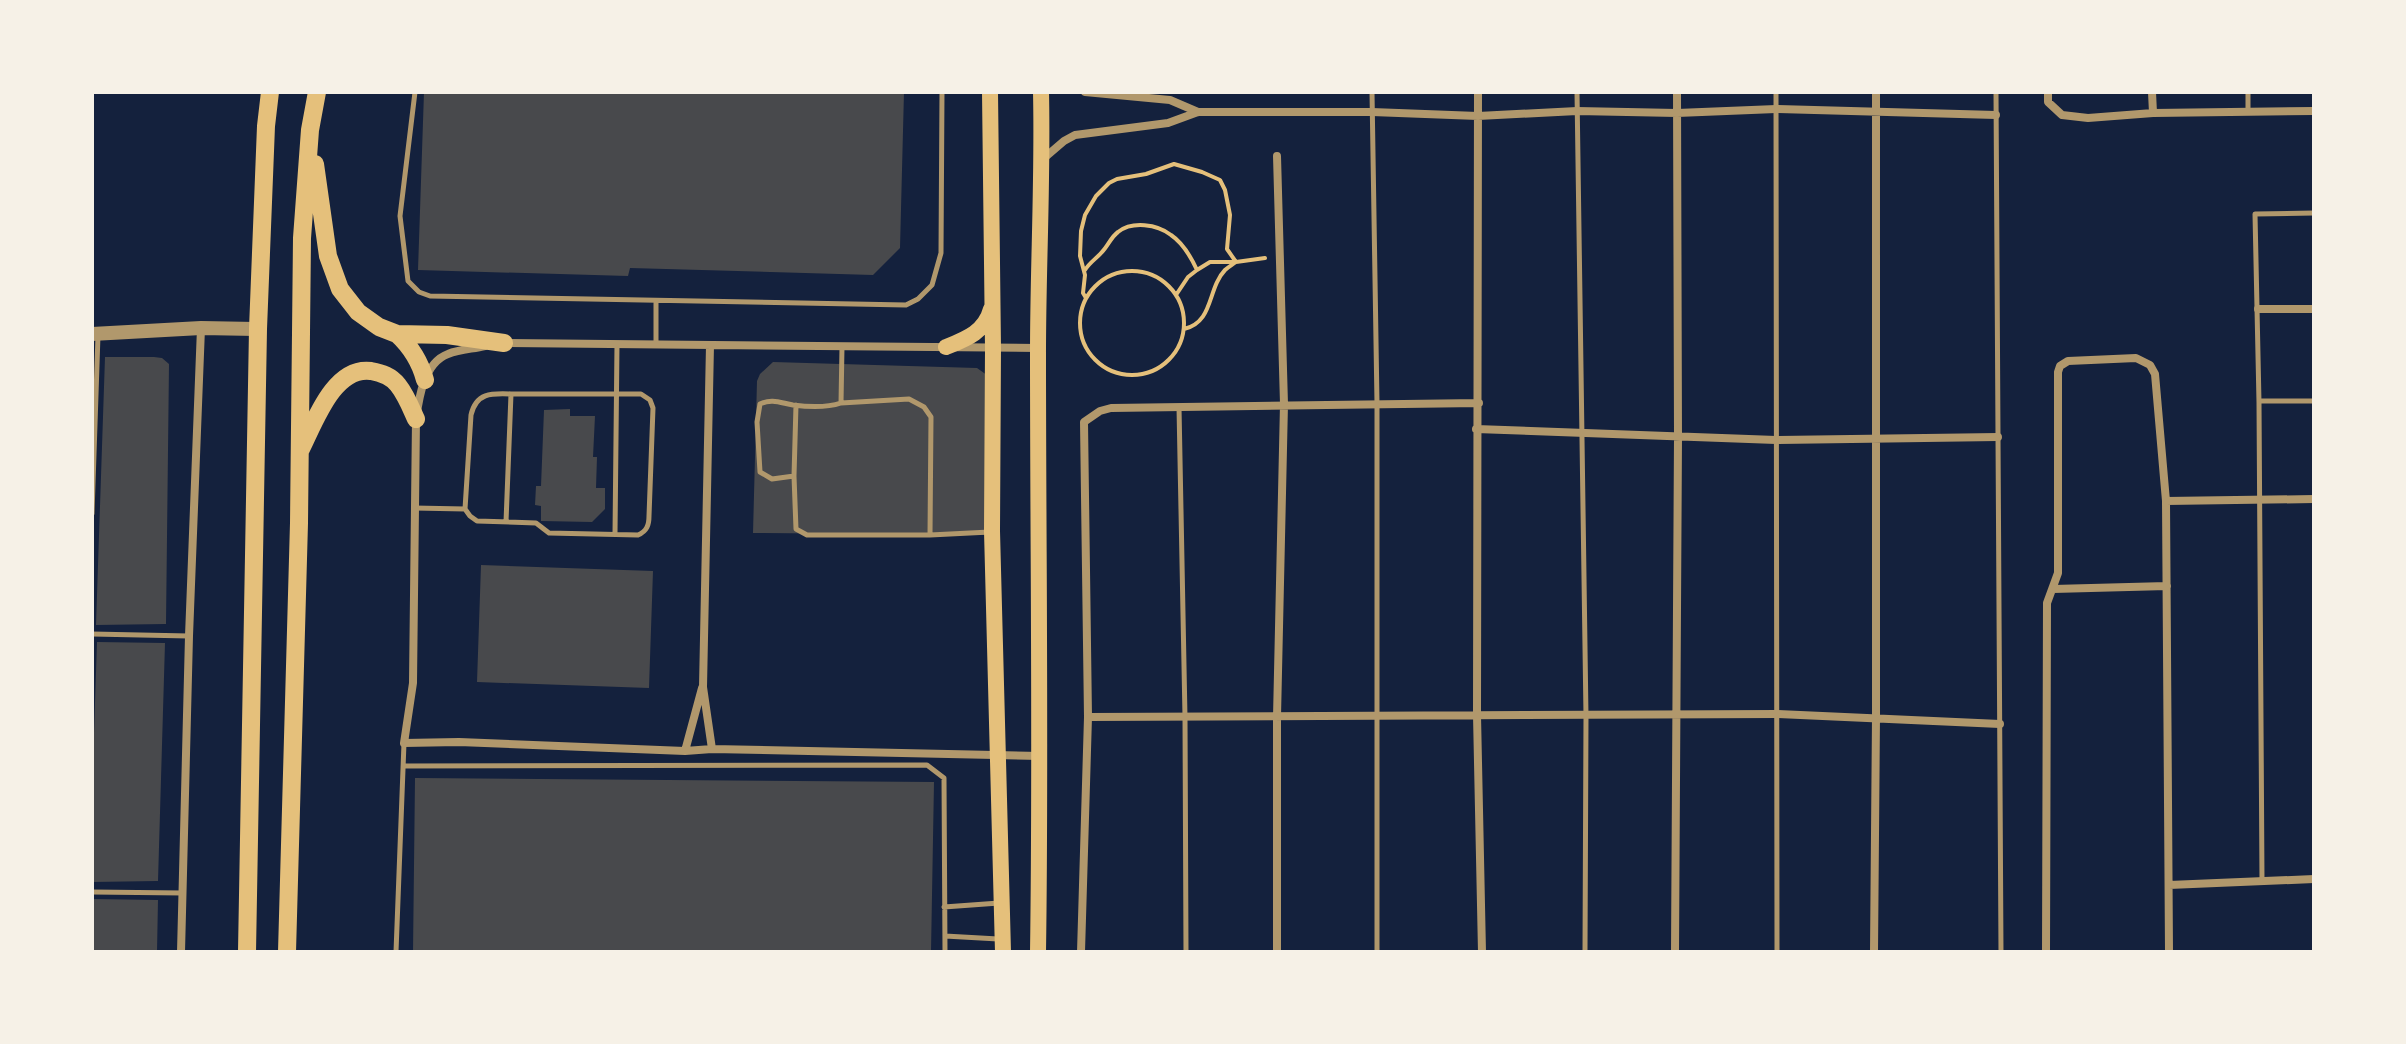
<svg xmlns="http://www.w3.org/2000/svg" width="2406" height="1044" font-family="Commissioner,sans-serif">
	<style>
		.building { fill: #48494c }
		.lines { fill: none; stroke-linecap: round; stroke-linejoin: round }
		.path { stroke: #e5c07b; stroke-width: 4 }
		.service { stroke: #b1986c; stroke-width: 5 }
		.minor { stroke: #b1986c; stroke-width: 8 }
		.tertiary { stroke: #b1986c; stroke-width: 14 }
		.secondary { stroke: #e5c07b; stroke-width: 16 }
		.primary { stroke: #e5c07b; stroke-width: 18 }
	</style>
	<rect width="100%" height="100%" fill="#14213d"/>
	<path class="building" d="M 424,92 L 904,92 L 900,248 L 873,275 L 630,268 L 628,276 L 418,270 Z
		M 105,357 L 154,357 L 162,358 L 169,364 L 166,624 L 96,625 Z
		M 773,362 L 977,368 L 991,378 L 992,535 L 753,533 L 757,381 L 760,374 Z
		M 570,409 L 570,416 L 595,416 L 593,457 L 597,457 L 596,488 L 605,488 L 605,509 L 592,522 L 541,521 L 541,506 L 535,505 L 536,486 L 541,486 L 544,410 Z
		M 481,565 L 653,571 L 649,688 L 477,682 Z
		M 97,642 L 165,643 L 158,881 L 92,882 L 92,793 Z
		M 415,778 L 934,782 L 931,952 L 413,952 Z
		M 92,899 L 158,900 L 157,952 L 92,952 Z"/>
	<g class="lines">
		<path class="path" d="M 1085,270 C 1090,262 1096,259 1102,252 C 1108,246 1111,237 1118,232 C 1132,221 1157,224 1171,235 C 1183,243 1191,257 1197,270 L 1188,277 L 1176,295
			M 1197,270 L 1210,262 L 1236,262 L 1265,258
			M1080 323a52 52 0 1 1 104 0a52 52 0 1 1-104 0Z
			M 1086,298 L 1083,293 L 1085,275 L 1080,256 L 1081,231 L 1085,215 L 1096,196 L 1109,183 L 1117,179 L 1146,174 L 1174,164 L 1202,172 L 1220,180 L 1225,190 L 1230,215 L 1227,249 L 1236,262 C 1232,265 1228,267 1225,270 C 1207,289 1214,322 1184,329"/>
		<path class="service" d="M 415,92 L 400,216 L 408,281 L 419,292 L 430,296 L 906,305 L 918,299 L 932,285 L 941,253 L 942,92
			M 1372,92 L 1377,403 L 1377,952
			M 1577,92 L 1586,716 L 1585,952
			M 1776,92 L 1777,952
			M 1996,92 L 2001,952
			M 2248,111 L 2248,92
			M 656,301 L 656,344
			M 2259,401 L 2314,401
			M 841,403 L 909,399 L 924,407 L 931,417 L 930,535
			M 796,405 L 794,476 L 796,529 L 807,535 L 930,535 L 990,532
			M 1179,407 L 1185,717 L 1186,952
			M 794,476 L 772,479 L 760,472 L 757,422 L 760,404 C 772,398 781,403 793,405 C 808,407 826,408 841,403 L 842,347
			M 414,508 L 465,509
			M 92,514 L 98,335
			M 506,522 L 511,394 C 491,393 476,393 471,415 L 465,509 L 470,516 L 477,521 L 536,523 L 549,533 L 638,535 C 647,531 649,525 649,516 L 653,408 L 650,400 L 641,394 L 511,394
			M 615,534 L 617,344
			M 92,634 L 189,636
			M 403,766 L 927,765 L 944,778 L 945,952
			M 2262,880 L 2259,402 L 2255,214 L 2314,213
			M 92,892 L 183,893
			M 944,907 L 999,903
			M 945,936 L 998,939
			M 396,952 L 404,743"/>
		<path class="minor" d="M 1085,92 L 1170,100 L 1198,112
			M 1478,92 L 1477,715 L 1482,952
			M 2048,92 L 2048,102 L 2062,115 L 2088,118 L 2153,113 L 2314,111
			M 2152,92 L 2153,113
			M 1277,156 L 1284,404 L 1277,717 L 1277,952
			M 1043,159 L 1064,141 L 1075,135 L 1168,123 L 1198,112 L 1372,112 L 1478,116 L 1577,111 L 1677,113 L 1776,109 L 1996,115
			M 2258,309 L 2314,309
			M 503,343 L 1038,348
			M 710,345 L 703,687 L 712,749
			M 485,346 C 473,349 460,349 448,354 C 424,363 419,397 416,419 L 413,683 L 404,743 L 459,742 L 685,751 L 712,749 L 1040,756
			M 1476,429 L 1776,440 L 1998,437
			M 2166,501 L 2314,499
			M 2053,589 L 2167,586
			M 1088,717 L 1778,714 L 2000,724
			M 685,751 L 702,688
			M 2169,885 L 2314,879
			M 181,952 L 189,636 L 201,328
			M 1081,952 L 1088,717 L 1084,422 L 1100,411 L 1111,408 L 1479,403
			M 1675,952 L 1678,437 L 1677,92
			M 1874,952 L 1876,717 L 1876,92
			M 2046,952 L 2047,603 L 2058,573 L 2058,372 L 2060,366 L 2068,361 L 2136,358 L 2150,365 L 2155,374 L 2166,501 L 2169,952"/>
		<path class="tertiary" d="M 92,334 L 201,328 L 258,329"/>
		<path class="secondary" d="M 990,92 L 993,348 L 992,531 L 1003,952
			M 946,347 C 966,339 985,332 991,309
			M 1038,952 C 1041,752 1038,552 1038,352 C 1038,266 1043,179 1041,92"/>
		<path class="primary" d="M 315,164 L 328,256 L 340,289 L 358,312 L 379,327 L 397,334 L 447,335 L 504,343
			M 397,334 C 411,347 420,361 425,380
			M 300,451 C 314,424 333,366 371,371 C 382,373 391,376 398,385 C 406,395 411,408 416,419
			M 247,952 L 258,329 L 266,126 L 270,92
			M 287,952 L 299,523 L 302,238 L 310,130 L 317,92"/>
	</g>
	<rect width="2406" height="1044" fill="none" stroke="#f6f1e7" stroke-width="188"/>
</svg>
